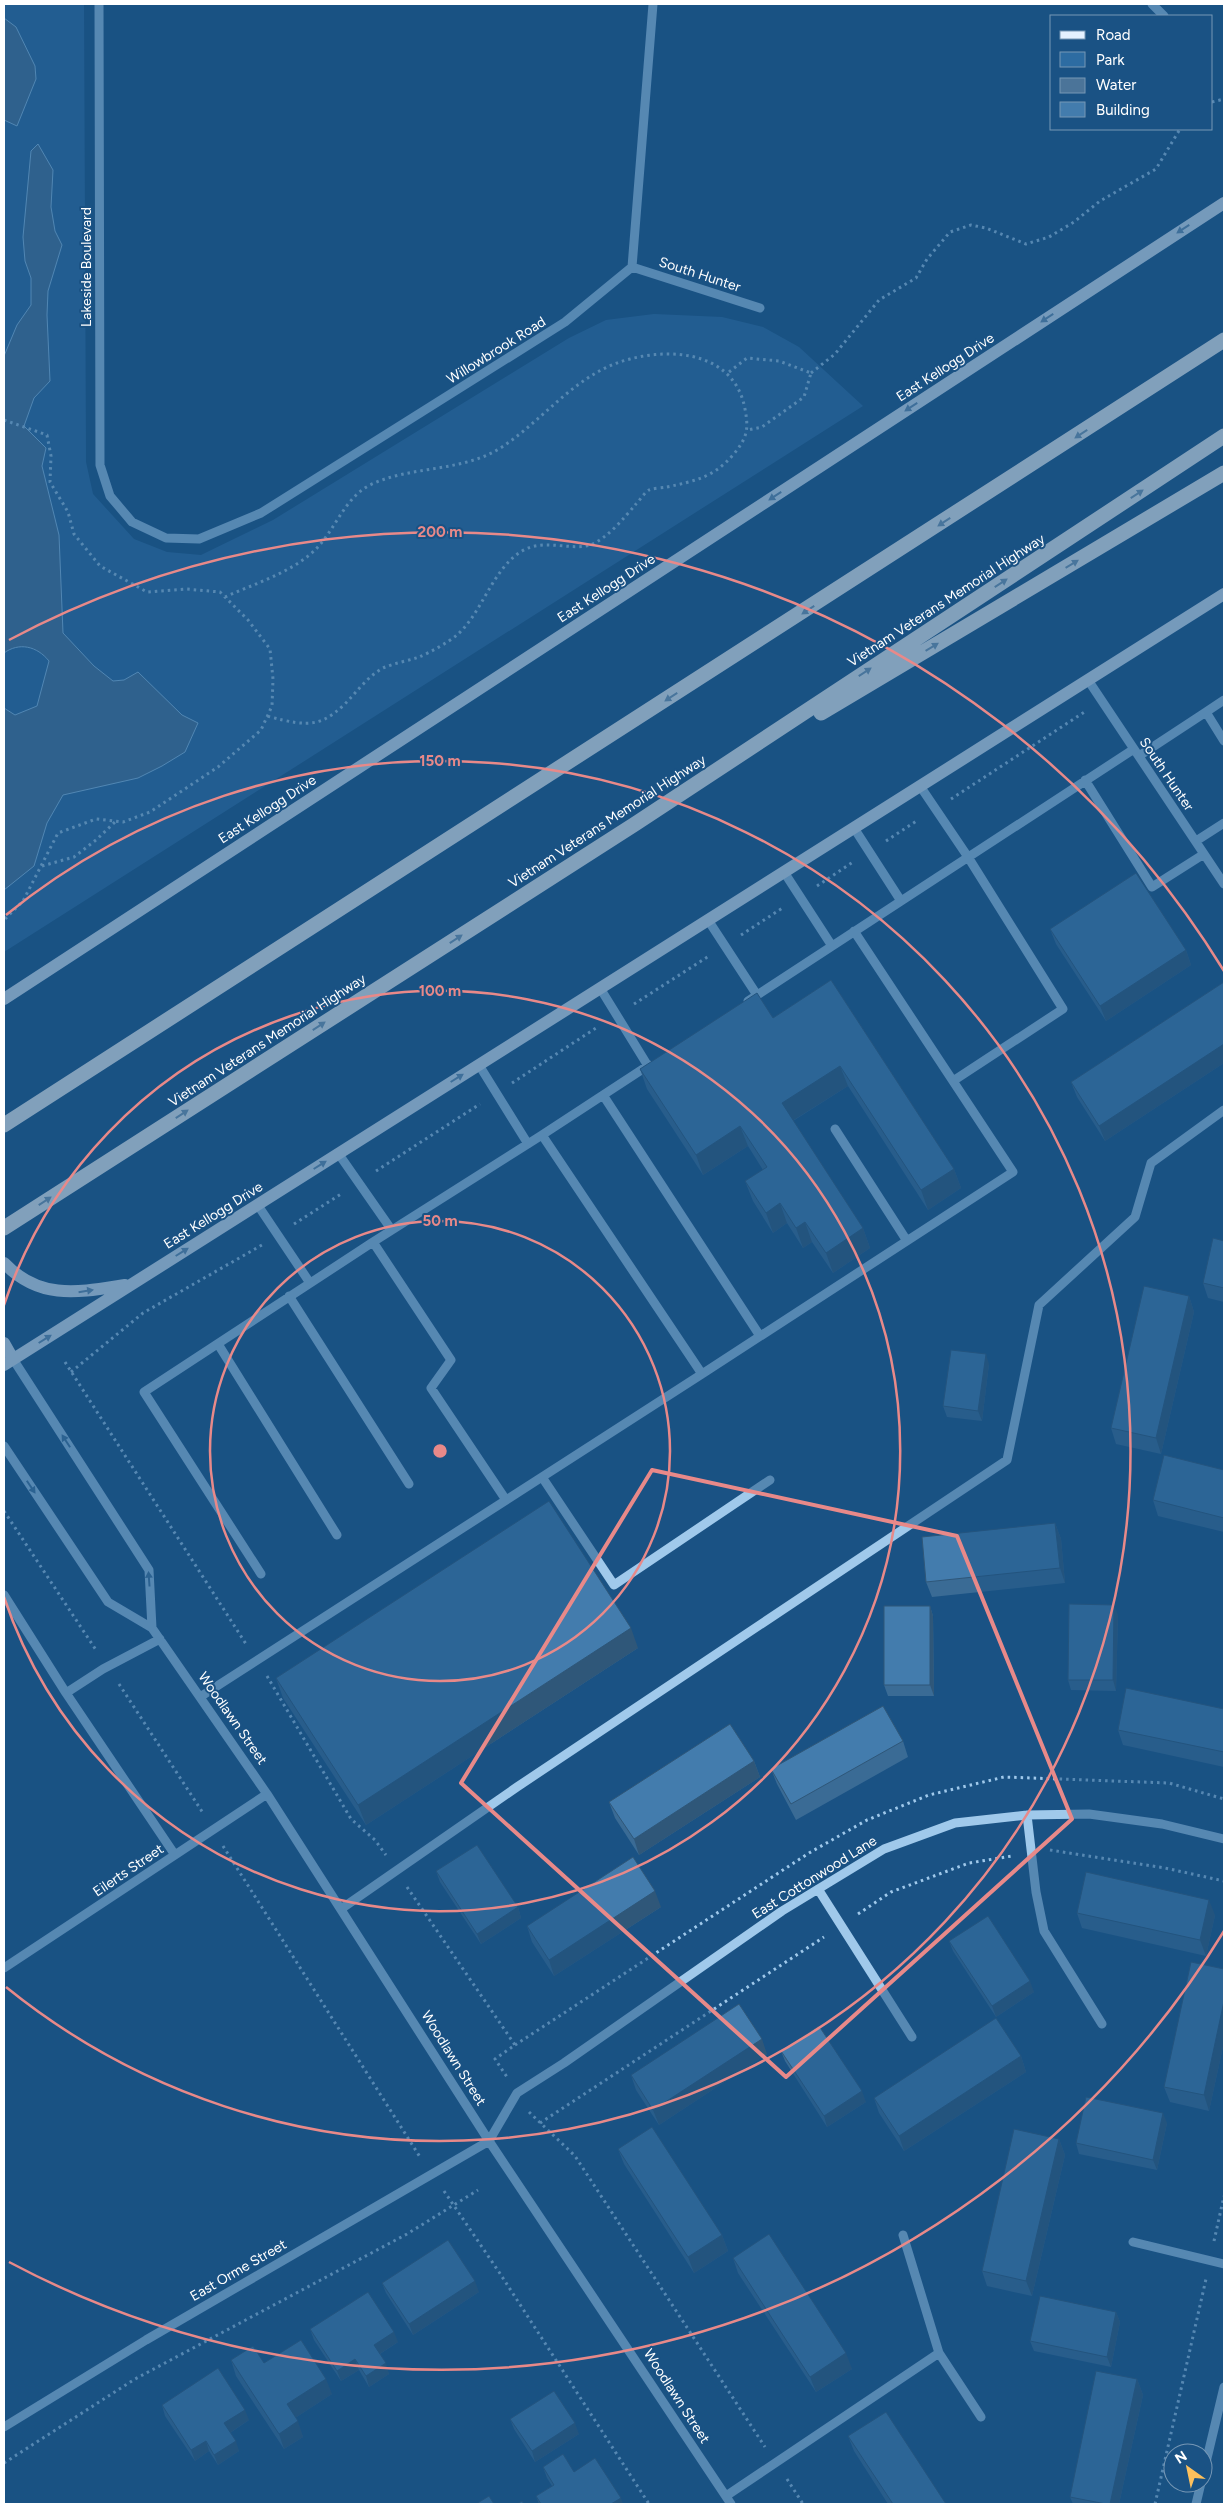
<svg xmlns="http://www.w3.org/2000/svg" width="1228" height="2508" font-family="Figtree,sans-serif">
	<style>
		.green { fill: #2d6ca2 }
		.water { fill: #4b7499; stroke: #93c5ed }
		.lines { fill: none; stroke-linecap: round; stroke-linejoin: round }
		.path { stroke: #a0c9eb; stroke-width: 3; stroke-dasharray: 2.5 4; stroke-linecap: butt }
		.minor { stroke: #a0c9eb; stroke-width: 9 }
		.major { stroke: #e4f1ff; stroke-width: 12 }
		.highway { stroke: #fff; stroke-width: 15 }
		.wall { fill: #3a6b95 }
		.shaded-wall { fill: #2f5779 }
		.building { fill: #437cad; stroke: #2f5779 }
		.oneway { fill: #6b92b5 }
		.oneway2 { fill: #81a0bb }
		.oneway3 { fill: #4276a3 }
		.marked { fill: none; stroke: #e88989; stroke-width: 4; stroke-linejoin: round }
		.ring { fill: none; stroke: #e88989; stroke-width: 2.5 }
		.labels { text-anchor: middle; stroke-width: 4; stroke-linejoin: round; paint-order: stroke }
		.street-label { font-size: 14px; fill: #fff; stroke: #1a5284 }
		.centre { fill: #e88989; stroke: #1a5284; stroke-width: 2.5 }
		.ring-label { font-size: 15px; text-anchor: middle; font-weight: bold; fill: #e88989; stroke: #1a5284; stroke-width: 4; stroke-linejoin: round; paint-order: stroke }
	</style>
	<rect width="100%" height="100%" fill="#1a5284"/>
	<path class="green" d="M 4,4 L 84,4 L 86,462 L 93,494 L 134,539 L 167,552 L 201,555 L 273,520 L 569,338 L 606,320 L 654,314 L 722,317 L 763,327 L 799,347 L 863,406 L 4,952 Z"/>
	<path class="water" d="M 4,18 L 16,27 L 35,66 L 36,79 L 17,126 L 4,120 Z
		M 38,144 L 53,170 L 51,207 L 55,231 L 62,245 L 48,291 L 47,315 L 50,381 L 34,398 L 24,426 L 46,448 L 42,466 L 59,535 L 63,633 L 94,666 L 113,681 L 124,680 L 138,672 L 182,715 L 198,723 L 185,752 L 162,766 L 138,778 L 63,795 L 47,823 L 34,866 L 4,890 L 4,708 L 15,715 L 37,706 L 49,661 C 37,646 19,642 4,653 L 4,356 L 17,325 L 31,305 L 31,278 L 25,261 L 23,237 L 31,151 Z"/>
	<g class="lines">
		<path class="path" d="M 1212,102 L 1224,99
			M 729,372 L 747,358 L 779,361 L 811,373 L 804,397 L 762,427 L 748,430
			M 811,373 L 835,354 L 879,300 L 916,278 L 927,259 L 950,232 L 971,225 L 986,228 L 1026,244 L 1049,237 L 1074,222 L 1100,201 L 1156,169 L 1180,129
			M 4,420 L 47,435 L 51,456 L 50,482 L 68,512 L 74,534 L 100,566 L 147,592 L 186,589 L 220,592 L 248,620 L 270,649 L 273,679 L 272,706 L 261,730 L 218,767 L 150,812 L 123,822 L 96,819 L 58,833 L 23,901 L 4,920
			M 225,597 C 254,584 290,573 314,551 C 335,531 344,498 370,485 C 411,465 462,473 502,447 C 546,418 577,372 630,359 C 676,347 735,354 745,409 C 749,430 747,438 733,455 C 714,477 695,481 667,487 C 662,488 654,488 649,490 C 645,492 640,500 636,504 C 625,517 607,539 590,545 C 570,551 544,538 522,551 C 492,569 483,612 457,635 C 447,643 431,652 419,657 C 408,661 394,663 383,668 C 372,674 363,684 355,693 C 324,728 311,728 267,716
			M 951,799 L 1086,711
			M 886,841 L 918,820
			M 42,866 L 74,857 L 96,840 L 116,821
			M 817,886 L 853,862
			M 741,935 L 784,907
			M 634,1004 L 709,956
			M 512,1083 L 599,1026
			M 376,1171 L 480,1104
			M 294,1224 L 341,1194
			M 65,1362 L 246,1644
			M 71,1372 L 143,1313 L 262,1245
			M 4,1511 L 96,1650
			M 267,1676 L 351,1819 L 375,1840 L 386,1855
			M 119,1684 L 203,1813
			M 223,1846 L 420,2157
			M 1050,1850 L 1165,1868 L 1224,1881
			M 407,1887 L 515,2045 L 495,2059 L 507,2077
			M 858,1914 L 891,1892 L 969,1863 L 1012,1856
			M 515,2045 L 809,1853 L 867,1820 L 929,1795 L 1004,1777 L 1169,1783 L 1224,1799
			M 529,2112 L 575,2156 L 765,2447
			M 540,2123 L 824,1937
			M 444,2191 L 499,2272 L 649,2504
			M 1214,2241 L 1224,2196
			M 4,2463 L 135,2379 L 407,2234 L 478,2190
			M 787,2479 L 803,2504
			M 1155,2504 L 1206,2279"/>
		<path class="minor" d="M 99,4 L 100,465 L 110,496 L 132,522 L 166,538 L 199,539 L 261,513 L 565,322 L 632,267 L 653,4
			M 1152,4 L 1164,16
			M 632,267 L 760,308
			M 1088,680 L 1224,884
			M 1206,712 L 1224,700
			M 1139,756 L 1206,712 L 1224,741
			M 1085,780 L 1152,887 L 1204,854
			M 920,786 L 968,857 L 1063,1009 L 953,1081
			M 854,828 L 901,901
			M 1196,841 L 1224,823
			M 784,872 L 832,946
			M 708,920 L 757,995
			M 600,988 L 648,1066
			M 748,1001 L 1134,749
			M 479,1065 L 528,1144
			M 603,1095 L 760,1336
			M 835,1129 L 907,1241
			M 542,1135 L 649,1065
			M 338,1153 L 391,1229
			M 257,1204 L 310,1283
			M 373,1242 L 542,1135 L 702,1374 L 542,1477
			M 289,1296 L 409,1484
			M 218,1344 L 337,1535
			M 13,1359 L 149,1570 L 152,1628
			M 702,1374 L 1013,1172 L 854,931
			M 4,1446 L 108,1602 L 152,1628 L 267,1794 L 489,2141 L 731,2504
			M 261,1574 L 144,1392 L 373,1242 L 451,1360 L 431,1388 L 506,1500
			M 4,1595 L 66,1693 L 103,1669 L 160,1639
			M 66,1693 L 175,1855
			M 200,1697 L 542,1477 L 614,1585 L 770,1480
			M 1027,1815 L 1036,1892 L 1044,1931 L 1102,2024
			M 818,1889 L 912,2037
			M 341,1909 L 517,1787 L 1007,1460 L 1039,1305 L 1135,1217 L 1151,1163 L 1224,1110
			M 4,1968 L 267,1794
			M 903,2235 L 939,2353
			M 1133,2242 L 1224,2264
			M 4,2427 L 146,2340 L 489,2141 L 517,2093 L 564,2063 L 782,1911 L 884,1849 L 955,1823 L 1027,1815 L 1089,1814 L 1162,1824 L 1224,1839
			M 1203,2475 L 1224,2387
			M 726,2496 L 939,2353 L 981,2417
			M 1196,2504 L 1201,2483"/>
		<path class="major" d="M 4,999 L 1224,203
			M 4,1263 C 40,1301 80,1292 125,1285
			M 4,1343 L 13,1359
			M 4,1365 L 1224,594"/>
		<path class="highway" d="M 821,713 L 1224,473
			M 4,1125 L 1224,340
			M 4,1228 L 635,824 L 1224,436"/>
	</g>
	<path class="wall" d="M 1050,929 L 1186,950 L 1191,965 L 1106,1021 L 1056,944 Z
		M 831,980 L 954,1169 L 961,1188 L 928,1210 L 848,1086 L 793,1121 L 863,1228 L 870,1248 L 833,1273 L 812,1242 L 803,1248 L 787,1223 L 773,1233 L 753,1201 L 745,1181 L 763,1170 L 748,1146 L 703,1175 L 647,1089 L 640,1069 L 773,1018 Z
		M 1224,982 L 1224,1063 L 1105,1141 L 1077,1097 L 1071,1082 Z
		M 1224,1241 L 1224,1302 L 1208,1298 L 1203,1283 Z
		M 1189,1296 L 1194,1312 L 1161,1454 L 1116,1444 L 1111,1428 Z
		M 989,1364 L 982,1421 L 947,1417 L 943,1406 Z
		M 1224,1470 L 1224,1532 L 1158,1516 L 1153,1500 Z
		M 1055,1523 L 1061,1539 L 1065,1583 L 932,1597 L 926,1582 Z
		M 930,1606 L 933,1616 L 934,1696 L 888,1696 L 884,1685 Z
		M 1118,1615 L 1116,1691 L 1071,1690 L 1068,1680 Z
		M 638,1648 L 366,1825 L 283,1698 L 276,1678 Z
		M 1224,1709 L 1224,1767 L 1123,1745 L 1118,1730 Z
		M 903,1741 L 908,1757 L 796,1820 L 777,1784 L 771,1769 Z
		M 754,1761 L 760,1777 L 639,1855 L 615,1818 L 609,1802 Z
		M 436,1871 L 518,1907 L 521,1918 L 481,1944 L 440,1882 Z
		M 661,1907 L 554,1976 L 532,1942 L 527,1926 Z
		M 1077,1913 L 1215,1915 L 1206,1956 L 1082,1928 Z
		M 949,1941 L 1034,1992 L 996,2017 L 953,1951 Z
		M 1224,1969 L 1224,2042 L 1209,2111 L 1170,2102 L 1164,2087 Z
		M 781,2051 L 866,2102 L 827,2127 L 785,2061 Z
		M 767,2054 L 659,2125 L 636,2090 L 631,2075 Z
		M 1021,2056 L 1026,2072 L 904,2151 L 879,2113 L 874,2098 Z
		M 1167,2123 L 1157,2170 L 1079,2154 L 1076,2143 Z
		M 1059,2139 L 1065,2155 L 1032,2296 L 987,2286 L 982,2271 Z
		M 618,2149 L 722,2235 L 728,2251 L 694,2273 L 624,2164 Z
		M 733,2258 L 852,2369 L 816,2392 L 738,2273 Z
		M 382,2283 L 479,2292 L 413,2335 L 386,2293 Z
		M 1116,2312 L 1120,2322 L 1111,2367 L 1034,2351 L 1030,2341 Z
		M 310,2329 L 398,2342 L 380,2354 L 389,2374 L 369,2387 L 359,2370 L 341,2381 L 314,2340 Z
		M 231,2360 L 264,2363 L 332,2394 L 295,2418 L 303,2437 L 284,2449 L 236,2376 Z
		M 1137,2379 L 1143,2395 L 1119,2504 L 1073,2504 L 1070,2497 Z
		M 162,2405 L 249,2420 L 230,2433 L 239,2451 L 218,2465 L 209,2451 L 195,2461 L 165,2416 Z
		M 510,2419 L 579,2434 L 535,2462 L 514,2429 Z
		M 848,2436 L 946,2504 L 888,2504 L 854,2451 Z
		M 543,2467 L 574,2472 L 623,2504 L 539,2504 L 536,2496 L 552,2486 L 547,2478 Z"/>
	<path class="shaded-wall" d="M 1186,950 L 1191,965 L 1106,1021 L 1100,1006 Z
		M 1224,1044 L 1224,1063 L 1105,1141 L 1099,1126 Z
		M 840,1066 L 848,1086 L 789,1123 L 782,1103 Z
		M 740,1126 L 748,1146 L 703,1175 L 696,1155 Z
		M 954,1169 L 961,1188 L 928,1210 L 921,1190 Z
		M 780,1203 L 787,1223 L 773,1233 L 766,1213 Z
		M 805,1222 L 812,1242 L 803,1248 L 796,1228 Z
		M 863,1228 L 870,1248 L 833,1273 L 826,1253 Z
		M 1189,1296 L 1194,1312 L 1161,1454 L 1156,1438 Z
		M 986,1354 L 989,1364 L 982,1421 L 978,1411 Z
		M 1055,1523 L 1061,1539 L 1065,1583 L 1060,1568 Z
		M 1114,1605 L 1118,1615 L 1116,1691 L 1113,1680 Z
		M 930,1606 L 933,1616 L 934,1696 L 930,1685 Z
		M 631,1628 L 638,1648 L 366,1825 L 358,1805 Z
		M 754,1761 L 760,1777 L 639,1855 L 634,1839 Z
		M 655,1891 L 661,1907 L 554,1976 L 549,1960 Z
		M 1209,1900 L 1215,1915 L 1206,1956 L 1200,1940 Z
		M 518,1907 L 521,1918 L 481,1944 L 477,1934 Z
		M 1030,1981 L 1034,1992 L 996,2017 L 992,2006 Z
		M 1224,2001 L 1224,2042 L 1209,2111 L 1204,2095 Z
		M 762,2039 L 767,2054 L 659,2125 L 653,2110 Z
		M 1021,2056 L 1026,2072 L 904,2151 L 899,2136 Z
		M 862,2091 L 866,2102 L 827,2127 L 824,2116 Z
		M 1163,2113 L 1167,2123 L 1157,2170 L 1153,2160 Z
		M 1059,2139 L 1065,2155 L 1032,2296 L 1026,2281 Z
		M 722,2235 L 728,2251 L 694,2273 L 688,2257 Z
		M 475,2281 L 479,2292 L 413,2335 L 409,2324 Z
		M 1116,2312 L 1120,2322 L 1111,2367 L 1107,2357 Z
		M 394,2332 L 398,2342 L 378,2355 L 374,2345 Z
		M 846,2353 L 852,2369 L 816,2392 L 810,2377 Z
		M 355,2359 L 359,2370 L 341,2381 L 337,2371 Z
		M 386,2363 L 389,2374 L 369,2387 L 366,2376 Z
		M 326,2379 L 332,2394 L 292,2420 L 287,2404 Z
		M 1137,2379 L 1143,2395 L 1119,2504 L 1110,2504 Z
		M 245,2410 L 249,2420 L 228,2434 L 224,2423 Z
		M 298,2421 L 303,2437 L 284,2449 L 279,2434 Z
		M 575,2423 L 579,2434 L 535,2462 L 532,2451 Z
		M 206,2441 L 209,2451 L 195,2461 L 191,2450 Z
		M 236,2441 L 239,2451 L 218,2465 L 214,2455 Z
		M 621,2498 L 623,2504 L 611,2504 Z"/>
	<path class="building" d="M 1136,873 L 1186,950 L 1100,1006 L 1050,929 Z
		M 831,980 L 954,1169 L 921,1190 L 840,1066 L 782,1103 L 863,1228 L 826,1253 L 805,1222 L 796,1228 L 780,1203 L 766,1213 L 745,1181 L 767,1167 L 740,1126 L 696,1155 L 640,1069 L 757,993 L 773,1018 Z
		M 1224,982 L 1224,1044 L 1099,1126 L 1071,1082 Z
		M 1213,1238 L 1224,1241 L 1224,1288 L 1203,1283 Z
		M 1144,1286 L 1189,1296 L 1156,1438 L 1111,1428 Z
		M 951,1350 L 986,1354 L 978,1411 L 943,1406 Z
		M 1164,1455 L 1224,1470 L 1224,1518 L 1153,1500 Z
		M 549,1501 L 631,1628 L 358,1805 L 276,1678 Z
		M 1055,1523 L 1060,1568 L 926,1582 L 922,1537 Z
		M 1069,1604 L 1114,1605 L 1113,1680 L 1068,1680 Z
		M 884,1606 L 930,1606 L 930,1685 L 884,1685 Z
		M 1126,1688 L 1224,1709 L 1224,1752 L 1118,1730 Z
		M 883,1706 L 903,1741 L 791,1804 L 771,1769 Z
		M 730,1724 L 754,1761 L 634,1839 L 609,1802 Z
		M 477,1845 L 518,1907 L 477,1934 L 436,1871 Z
		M 633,1857 L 655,1891 L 549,1960 L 527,1926 Z
		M 1086,1872 L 1209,1900 L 1200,1940 L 1077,1913 Z
		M 988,1916 L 1030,1981 L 992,2006 L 949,1941 Z
		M 1191,1962 L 1224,1969 L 1224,2001 L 1204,2095 L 1164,2087 Z
		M 739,2004 L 762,2039 L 653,2110 L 631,2075 Z
		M 996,2018 L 1021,2056 L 899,2136 L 874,2098 Z
		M 819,2026 L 862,2091 L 824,2116 L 781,2051 Z
		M 1086,2097 L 1163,2113 L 1153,2160 L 1076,2143 Z
		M 652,2127 L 722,2235 L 688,2257 L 618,2149 Z
		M 1014,2129 L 1059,2139 L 1026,2281 L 982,2271 Z
		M 769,2234 L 846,2353 L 810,2377 L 733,2258 Z
		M 448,2240 L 475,2281 L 409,2324 L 382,2283 Z
		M 368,2292 L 394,2332 L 374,2345 L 386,2363 L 366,2376 L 355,2359 L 337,2371 L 310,2329 Z
		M 1040,2296 L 1116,2312 L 1107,2357 L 1030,2341 Z
		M 301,2340 L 326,2379 L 287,2404 L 298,2421 L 279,2434 L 231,2360 L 253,2346 L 264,2363 Z
		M 218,2368 L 245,2410 L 224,2423 L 236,2441 L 214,2455 L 206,2441 L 191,2450 L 162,2405 Z
		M 1096,2371 L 1137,2379 L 1110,2504 L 1106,2504 L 1070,2497 Z
		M 554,2391 L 575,2423 L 532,2451 L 510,2419 Z
		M 886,2412 L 946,2504 L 893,2504 L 848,2436 Z
		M 563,2454 L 574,2472 L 595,2458 L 621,2498 L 611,2504 L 541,2504 L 536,2496 L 554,2485 L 543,2467 Z
		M 489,2496 L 494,2504 L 476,2504 Z
		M 522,2501 L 524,2504 L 517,2504 Z"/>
	<defs><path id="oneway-solid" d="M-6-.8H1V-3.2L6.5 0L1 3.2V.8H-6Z" transform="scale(1.25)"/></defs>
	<g class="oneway">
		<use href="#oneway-solid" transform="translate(1183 229) rotate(147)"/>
		<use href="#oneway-solid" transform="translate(1047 318) rotate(147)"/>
		<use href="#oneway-solid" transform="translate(911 407) rotate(147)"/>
		<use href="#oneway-solid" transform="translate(775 496) rotate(147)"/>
		<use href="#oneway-solid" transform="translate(457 1078) rotate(-32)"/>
		<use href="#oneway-solid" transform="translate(320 1165) rotate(-32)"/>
		<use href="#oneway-solid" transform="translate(182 1252) rotate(-32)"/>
		<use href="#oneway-solid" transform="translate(86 1291) rotate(-9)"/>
		<use href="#oneway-solid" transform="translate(45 1339) rotate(-32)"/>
	</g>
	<g class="oneway2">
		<use href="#oneway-solid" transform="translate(1081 434) rotate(147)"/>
		<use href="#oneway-solid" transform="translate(1137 494) rotate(-33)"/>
		<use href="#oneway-solid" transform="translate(944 522) rotate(147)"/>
		<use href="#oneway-solid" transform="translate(1072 564) rotate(-31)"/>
		<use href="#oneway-solid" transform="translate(1001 583) rotate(-33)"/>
		<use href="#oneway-solid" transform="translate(808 610) rotate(147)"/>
		<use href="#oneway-solid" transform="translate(932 647) rotate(-31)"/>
		<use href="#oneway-solid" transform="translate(865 672) rotate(-33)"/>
		<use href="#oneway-solid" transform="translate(671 697) rotate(147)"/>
		<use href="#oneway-solid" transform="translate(456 939) rotate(-33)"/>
		<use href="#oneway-solid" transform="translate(319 1026) rotate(-33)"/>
		<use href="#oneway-solid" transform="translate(182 1114) rotate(-33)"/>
		<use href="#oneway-solid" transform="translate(45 1201) rotate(-33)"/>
	</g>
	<g class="oneway3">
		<use href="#oneway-solid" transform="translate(66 1441) rotate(-123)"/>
		<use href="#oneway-solid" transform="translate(31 1487) rotate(56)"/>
		<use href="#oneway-solid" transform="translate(149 1579) rotate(-94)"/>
	</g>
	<path d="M0 0H1228V2508H0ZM 652,1470 L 957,1536 L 1072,1819 L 786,2077 L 461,1783 Z" fill="#1a5284" fill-opacity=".55" fill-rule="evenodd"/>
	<path class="marked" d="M 652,1470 L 957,1536 L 1072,1819 L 786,2077 L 461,1783 Z"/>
	<g class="ring">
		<circle cx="440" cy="1451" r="230"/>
		<path d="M4 1305A460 460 0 1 1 4 1597"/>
		<path d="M6 915A690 690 0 1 1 6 1987"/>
		<path d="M1224 1931A919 919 0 0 1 9 2262M9 640A919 919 0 0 1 1224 971"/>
	</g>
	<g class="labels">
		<g class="street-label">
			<text transform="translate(86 267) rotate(-90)" y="5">Lakeside Boulevard</text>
			<text transform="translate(700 274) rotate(18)" y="5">South Hunter</text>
			<text transform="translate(496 350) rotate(-32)" y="5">Willowbrook Road</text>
			<text transform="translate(945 367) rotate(-33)" y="5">East Kellogg Drive</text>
			<text transform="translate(606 588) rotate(-33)" y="5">East Kellogg Drive</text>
			<text transform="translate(946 600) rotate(-33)" y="5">Vietnam Veterans Memorial Highway</text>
			<text transform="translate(1167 774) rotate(56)" y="5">South Hunter</text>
			<text transform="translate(267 809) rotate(-33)" y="5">East Kellogg Drive</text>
			<text transform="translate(607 821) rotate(-33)" y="5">Vietnam Veterans Memorial Highway</text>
			<text transform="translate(267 1040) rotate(-33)" y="5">Vietnam Veterans Memorial Highway</text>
			<text transform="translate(213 1215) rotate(-32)" y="5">East Kellogg Drive</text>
			<text transform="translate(233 1718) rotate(55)" y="5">Woodlawn Street</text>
			<text transform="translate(128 1870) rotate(-34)" y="5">Eilerts Street</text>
			<text transform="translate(814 1877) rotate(-32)" y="5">East Cottonwood Lane</text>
			<text transform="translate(454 2058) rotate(58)" y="5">Woodlawn Street</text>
			<text transform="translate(238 2270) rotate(-30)" y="5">East Orme Street</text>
			<text transform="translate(677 2396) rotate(57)" y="5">Woodlawn Street</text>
		</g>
	</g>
	<circle cx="440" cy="1451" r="8" class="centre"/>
	<g class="ring-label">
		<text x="440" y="537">200 m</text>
		<text x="440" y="766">150 m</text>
		<text x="440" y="996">100 m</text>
		<text x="440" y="1226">50 m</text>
	</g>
	<rect width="1228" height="2508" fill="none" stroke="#ffffff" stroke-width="10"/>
	<rect x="1050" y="15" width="162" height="115" fill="#1a5284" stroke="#7697b5"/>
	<rect x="1060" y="31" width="25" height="8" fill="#e4f1ff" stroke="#7697b5"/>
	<text x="1096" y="40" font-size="15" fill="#ffffff">Road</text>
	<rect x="1060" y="52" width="25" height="15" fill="#2d6ca2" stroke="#7697b5"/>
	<text x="1096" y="65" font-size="15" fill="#ffffff">Park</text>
	<rect x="1060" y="78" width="25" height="15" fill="#4b7499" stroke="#7697b5"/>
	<text x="1096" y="90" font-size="15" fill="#ffffff">Water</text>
	<rect x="1060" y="102" width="25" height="15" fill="#437cad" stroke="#7697b5"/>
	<text x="1096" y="115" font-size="15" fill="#ffffff">Building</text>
	<g transform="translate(1188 2468) rotate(327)"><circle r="24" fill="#1a5284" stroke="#7697b5"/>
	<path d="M0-4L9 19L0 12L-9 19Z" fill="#fdc05c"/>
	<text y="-8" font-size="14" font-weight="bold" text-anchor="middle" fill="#ffffff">N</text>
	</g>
</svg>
